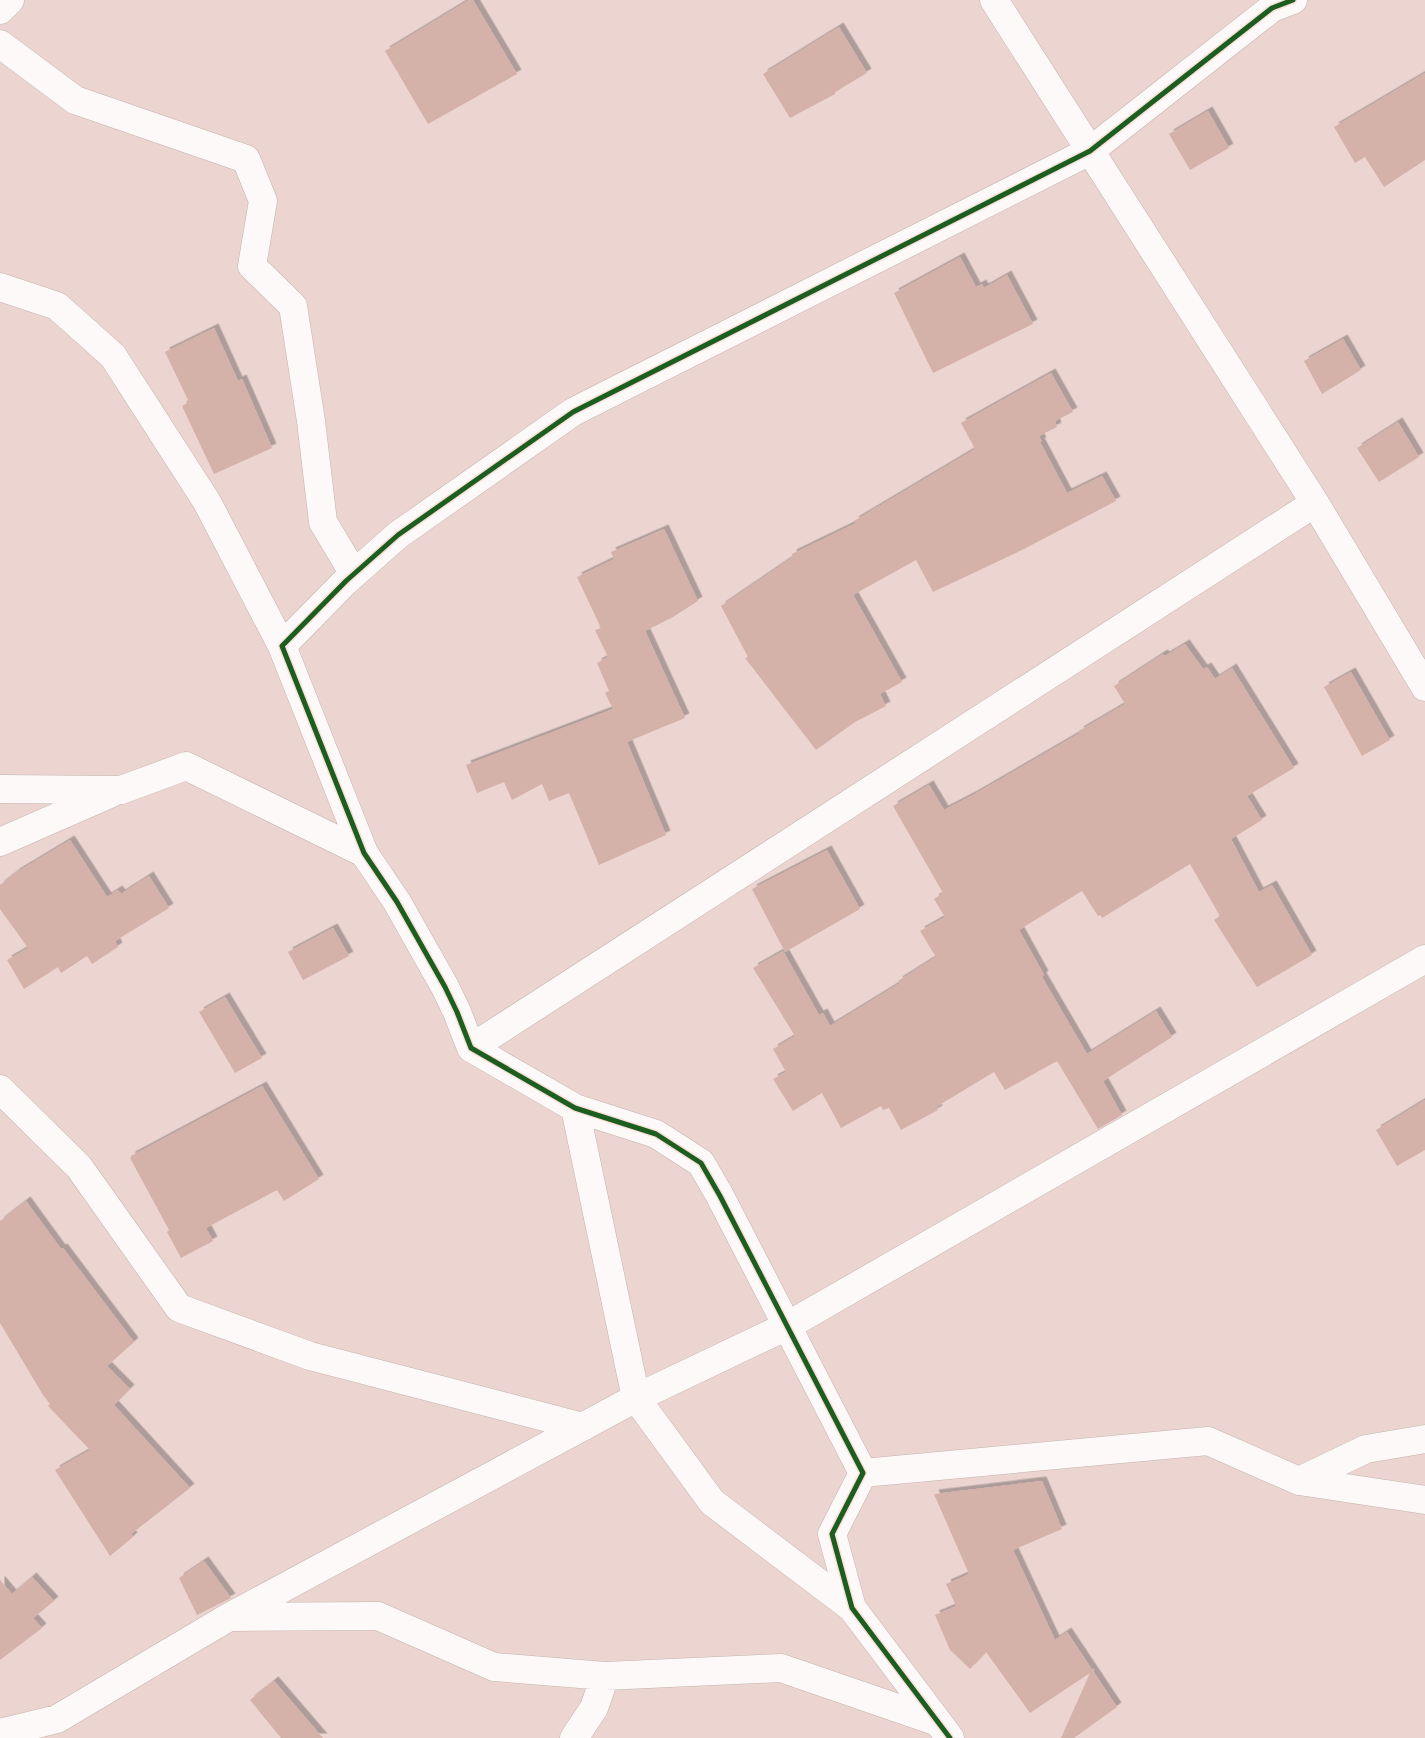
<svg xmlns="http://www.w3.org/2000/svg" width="1425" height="1738" font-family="Commissioner,sans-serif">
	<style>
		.building { fill: #d4b1a9; filter: url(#shadow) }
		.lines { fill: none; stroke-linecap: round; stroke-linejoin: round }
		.minor-casing { stroke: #c4b2ae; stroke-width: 29 }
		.minor { stroke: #fcf9f8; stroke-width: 28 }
		.cycleway-casing { stroke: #fae0d9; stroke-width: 8 }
		.cycleway { stroke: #1b5e20; stroke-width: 5 }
	</style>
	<defs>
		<filter id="shadow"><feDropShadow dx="4.5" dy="-4.5" stdDeviation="0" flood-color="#0004"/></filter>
	</defs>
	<rect width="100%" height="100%" fill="#ecd5d0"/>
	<path class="building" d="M 469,0 L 473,0 L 517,74 L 428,124 L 385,51 Z
		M 839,27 L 867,73 L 835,92 L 835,94 L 790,118 L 763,74 Z
		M 1425,73 L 1425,160 L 1384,187 L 1365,157 L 1355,163 L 1334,127 Z
		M 1208,111 L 1229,148 L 1190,170 L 1169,134 Z
		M 960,257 L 976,287 L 982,284 L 984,288 L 1007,275 L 1033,324 L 933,373 L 894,293 Z
		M 214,328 L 238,381 L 242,379 L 272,448 L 214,474 L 182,406 L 189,402 L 165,352 Z
		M 1343,339 L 1361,370 L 1322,394 L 1304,361 Z
		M 1051,373 L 1073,412 L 1055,421 L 1057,427 L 1039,436 L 1042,442 L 1040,442 L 1067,493 L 1102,476 L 1116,501 L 1022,550 L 933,592 L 916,560 L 853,595 L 902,682 L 880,694 L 886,706 L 855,722 L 816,750 L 745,658 L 748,657 L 721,606 L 793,557 L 792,554 L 856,523 L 854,521 L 975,449 L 961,423 Z
		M 1398,422 L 1419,457 L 1379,482 L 1357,448 Z
		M 664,529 L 698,601 L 673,617 L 645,631 L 685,718 L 627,742 L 666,835 L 599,865 L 569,793 L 549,801 L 542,784 L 512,800 L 504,782 L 477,793 L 466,765 L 613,709 L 605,693 L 609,691 L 597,663 L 608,657 L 595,630 L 601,628 L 577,577 L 614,559 L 611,552 Z
		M 1185,644 L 1203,669 L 1207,667 L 1215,679 L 1232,668 L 1294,768 L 1247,796 L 1262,820 L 1231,839 L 1259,892 L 1272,885 L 1312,955 L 1257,987 L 1214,920 L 1220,916 L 1190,864 L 1102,918 L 1100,915 L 1098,916 L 1082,891 L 1019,930 L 1044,975 L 1042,977 L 1087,1054 L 1156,1011 L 1172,1037 L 1103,1081 L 1122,1115 L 1098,1129 L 1057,1061 L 1005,1090 L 994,1072 L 936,1107 L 938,1110 L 901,1130 L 889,1108 L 883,1110 L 881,1106 L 841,1128 L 822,1093 L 793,1111 L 773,1079 L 786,1072 L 773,1049 L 795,1036 L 753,968 L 783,951 L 819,1015 L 823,1013 L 830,1026 L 900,983 L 898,981 L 936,957 L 920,931 L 945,917 L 934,899 L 943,893 L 893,806 L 929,785 L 944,810 L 973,795 L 1080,733 L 1079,731 L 1125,704 L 1114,686 L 1163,654 L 1165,656 Z
		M 1351,672 L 1390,740 L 1362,756 L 1324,687 Z
		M 70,840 L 107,897 L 118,890 L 121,894 L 149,876 L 169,908 L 115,941 L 118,947 L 92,964 L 87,956 L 61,973 L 58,967 L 24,989 L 7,960 L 28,948 L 0,909 L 0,885 L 17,872 Z
		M 827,850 L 860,909 L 785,952 L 752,889 Z
		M 333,928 L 349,956 L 303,980 L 288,952 Z
		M 225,997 L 262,1058 L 235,1073 L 199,1012 Z
		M 262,1086 L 319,1179 L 284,1201 L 277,1190 L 206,1228 L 213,1241 L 181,1258 L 167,1232 L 169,1230 L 130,1158 L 131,1158 L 131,1156 Z
		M 1425,1100 L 1425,1150 L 1397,1166 L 1376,1130 Z
		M 26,1201 L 61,1249 L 63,1248 L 134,1342 L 107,1366 L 130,1389 L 114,1405 L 190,1488 L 131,1534 L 133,1537 L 110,1556 L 55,1470 L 90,1450 L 48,1406 L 50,1404 L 43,1395 L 0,1323 L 0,1221 Z
		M 1042,1481 L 1062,1529 L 1013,1550 L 1055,1640 L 1067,1632 L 1117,1707 L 1074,1738 L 1061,1738 L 1090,1673 L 1030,1713 L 986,1652 L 970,1669 L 950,1650 L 935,1615 L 956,1606 L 946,1584 L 969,1574 L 934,1494 Z
		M 204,1561 L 231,1598 L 197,1615 L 179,1578 Z
		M 32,1577 L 54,1601 L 33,1618 L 42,1628 L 0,1660 L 0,1580 L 12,1594 Z
		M 274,1681 L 323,1738 L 281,1738 L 250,1700 Z"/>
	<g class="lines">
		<defs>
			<path id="minor" d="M 994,0 L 1315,503 L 1425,687
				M 0,10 L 10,0
				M 0,44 L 75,100 L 246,159 L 263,201 L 252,266 L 293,306 L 311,421 L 323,522 L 354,574
				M 0,287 L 57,306 L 113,356 L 207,502 L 282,646
				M 0,789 L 121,790 L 186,766 L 364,853
				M 0,842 L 112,793
				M 471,1048 L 1315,503
				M 0,1089 L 79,1167 L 179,1308 L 310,1356 L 583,1427
				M 863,1473 L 1208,1441 L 1299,1481 L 1425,1500
				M 1299,1481 L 1366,1449 L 1425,1439
				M 852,1608 L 712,1502 L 636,1398 L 787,1326 L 1425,959
				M 233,1617 L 378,1616 L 494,1667 L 605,1676 L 781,1668 L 938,1722
				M 0,1733 L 57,1719 L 229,1617 L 636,1398 L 575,1108
				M 574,1738 L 594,1708 L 605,1676
				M 950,1738 L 852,1608 L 832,1534 L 863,1473 L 720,1196 L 701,1163 L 656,1134 L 575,1108 L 471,1048 L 457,1012 L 445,987 L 397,902 L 364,853 L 282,646 L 346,581 L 398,535 L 573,412 L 1090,151 L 1272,8 L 1293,0"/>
		</defs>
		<use href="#minor" class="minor-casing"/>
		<use href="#minor" class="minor"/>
		<defs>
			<path id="cycleway" d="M 950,1738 L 852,1608 L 832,1534 L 863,1473 L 720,1196 L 701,1163 L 656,1134 L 575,1108 L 471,1048 L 457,1012 L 445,987 L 397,902 L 364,853 L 282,646 L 346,581 L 398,535 L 573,412 L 1090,151 L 1272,8 L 1293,0"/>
		</defs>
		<use href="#cycleway" class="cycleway-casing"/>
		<use href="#cycleway" class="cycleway"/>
	</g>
</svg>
